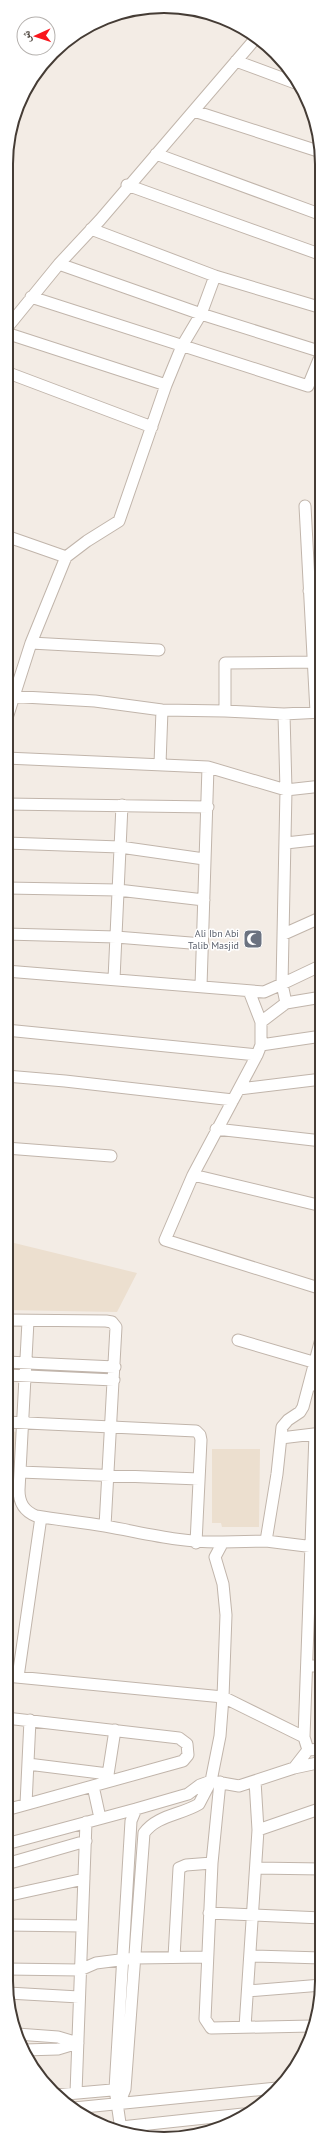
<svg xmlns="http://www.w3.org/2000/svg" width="328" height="2145" font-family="'PT Sans','Noto Naskh Arabic',sans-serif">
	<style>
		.education { fill: #ecdfcf }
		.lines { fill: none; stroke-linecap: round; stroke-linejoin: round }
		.minor-casing { stroke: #c1b5ab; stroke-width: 13 }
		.minor { stroke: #fff; stroke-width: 11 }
		.labels { text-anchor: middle; stroke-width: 3; stroke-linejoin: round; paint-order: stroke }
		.worship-label { font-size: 10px; fill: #5b616d; stroke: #fff; text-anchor: end }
		.rim { fill: none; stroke: #453c35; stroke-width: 2 }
	</style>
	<rect width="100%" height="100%" fill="#f3ece5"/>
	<path class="education" d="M 6,1241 L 137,1273 L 117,1312 L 6,1310 Z
		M 6,1431 L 20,1432 L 13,1516 L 6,1515 Z
		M 212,1449 L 260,1449 L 259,1527 L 222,1527 L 221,1523 L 212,1523 Z"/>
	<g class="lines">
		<defs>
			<path id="minor" d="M 236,61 L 298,84
				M 194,111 L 321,152
				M 156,154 L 322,215
				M 127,185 L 322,255
				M 91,229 L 215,276 L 322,308
				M 59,264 L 201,314 L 322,352
				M 31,297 L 308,386 L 322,352
				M 6,329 L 59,264 L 100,220 L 256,38
				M 6,333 L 166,385
				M 6,372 L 152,427
				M 305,506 L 316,712
				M 6,536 L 66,557
				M 309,591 L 322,591
				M 31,643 L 159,650
				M 312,662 L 225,663 L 225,711 L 284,714 L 322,712
				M 6,696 L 95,701 L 162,710 L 225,711
				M 6,721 L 31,643 L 66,557 L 87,541 L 119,521 L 166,385 L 182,346 L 201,314 L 215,276
				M 6,758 L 208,767 L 286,790 L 322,786
				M 160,764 L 162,710
				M 6,804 L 208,807
				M 6,843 L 120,847 L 204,859
				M 286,843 L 322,839
				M 6,888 L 118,890 L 204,900
				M 6,934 L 116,937 L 203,944
				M 284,934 L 322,917
				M 6,971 L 264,992 L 282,984 L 286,790 L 284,714
				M 114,979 L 122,805
				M 201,986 L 208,767
				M 249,991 L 261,1022 L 261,1045 L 322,1036
				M 286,1003 L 282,984 L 322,965
				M 261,1022 L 286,1003 L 322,997
				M 6,1030 L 257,1055
				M 261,1045 L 257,1055 L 193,1175 L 165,1240 L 322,1289
				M 6,1076 L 65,1081 L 233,1100
				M 239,1089 L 322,1079
				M 216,1129 L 322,1141
				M 6,1148 L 111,1156
				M 193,1175 L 322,1206
				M 6,1320 L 106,1321 L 112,1322 L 116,1327 L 105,1526
				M 28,1321 L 19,1490 C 19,1503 24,1511 36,1516 C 59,1520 82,1522 105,1526 C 145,1533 181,1543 223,1542
				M 238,1340 L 313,1362
				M 6,1362 L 115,1367
				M 6,1375 L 114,1380
				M 310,1384 L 322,1386
				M 6,1422 L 196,1431 L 200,1435 L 201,1440 L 196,1543
				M 281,1438 L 322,1433
				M 20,1472 L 199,1479
				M 266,1541 L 322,1548
				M 307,1666 L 322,1666
				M 6,1676 L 223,1697 L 304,1737 L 308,1750 L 322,1749
				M 18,1677 L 41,1517
				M 304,1737 L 315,1434
				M 28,1764 L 108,1774
				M 294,1768 L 322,1762
				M 107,1781 L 115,1730
				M 220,1782 L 212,1863 L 205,2019 L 211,2028 L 312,2026
				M 93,1786 L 100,1818
				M 26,1804 L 30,1720
				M 6,1810 L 183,1761 L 188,1755 L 187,1744 L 179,1738 L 6,1718
				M 258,1830 L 322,1808
				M 6,1844 L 136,1809
				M 6,1864 L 86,1841
				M 256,1868 L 322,1869
				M 6,1896 L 84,1879
				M 209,1913 L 322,1918
				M 6,1925 L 82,1926
				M 250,1956 L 322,1958
				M 174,1957 L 179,1868 L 186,1865 L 212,1863
				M 6,1969 L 80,1970 L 96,1963 L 135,1958 L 207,1957
				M 248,1991 L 322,1985
				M 8,1993 L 79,1997
				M 245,2027 L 258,1830 L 255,1781
				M 17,2034 L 58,2037 L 78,2043
				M 24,2050 L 58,2049 L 78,2043
				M 76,2093 L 86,1822
				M 55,2095 L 123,2089
				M 119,2104 L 125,2089 L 144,1833 C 157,1815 181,1815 199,1804 L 211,1781 L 220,1736 L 223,1697 L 226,1615 L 223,1584 L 215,1557 L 223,1542 L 266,1541 L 277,1474 L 282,1427 L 288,1420 L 300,1412 L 303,1407 L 322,1335
				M 74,2108 L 277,2088
				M 121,2127 L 243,2114
				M 121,2130 L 115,2089 L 131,1821 L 136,1809 L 188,1794 L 200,1785 L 211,1781 L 239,1786 L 294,1768 L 308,1750"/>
		</defs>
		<use href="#minor" class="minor-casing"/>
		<use href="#minor" class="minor"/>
	</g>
	<defs>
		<symbol id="mosque-square" viewBox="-11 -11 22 22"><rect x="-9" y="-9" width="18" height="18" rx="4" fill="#6b7280" stroke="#fff"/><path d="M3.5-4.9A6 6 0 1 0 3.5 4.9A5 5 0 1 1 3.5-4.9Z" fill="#fff"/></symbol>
	</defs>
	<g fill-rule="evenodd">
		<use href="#mosque-square" x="242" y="928" width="22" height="22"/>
	</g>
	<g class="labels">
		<g class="worship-label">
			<text x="239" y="937">Ali Ibn Abi<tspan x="239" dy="12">Talib Masjid</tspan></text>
		</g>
	</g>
	<path d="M0 0H328V2145H0ZM164 13H164A151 151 0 0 1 315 164V1981A151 151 0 0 1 164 2132H164A151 151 0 0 1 13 1981V164A151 151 0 0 1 164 13Z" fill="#fff" fill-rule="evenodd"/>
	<path class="rim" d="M164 13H164A151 151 0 0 1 315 164V1981A151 151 0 0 1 164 2132H164A151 151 0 0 1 13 1981V164A151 151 0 0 1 164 13Z"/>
	<g transform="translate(36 36) rotate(267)"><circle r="19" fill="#ffffff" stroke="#b5b1ae"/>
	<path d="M0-3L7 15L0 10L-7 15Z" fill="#f9161c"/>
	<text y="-6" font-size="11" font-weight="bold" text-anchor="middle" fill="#453c35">ش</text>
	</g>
</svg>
